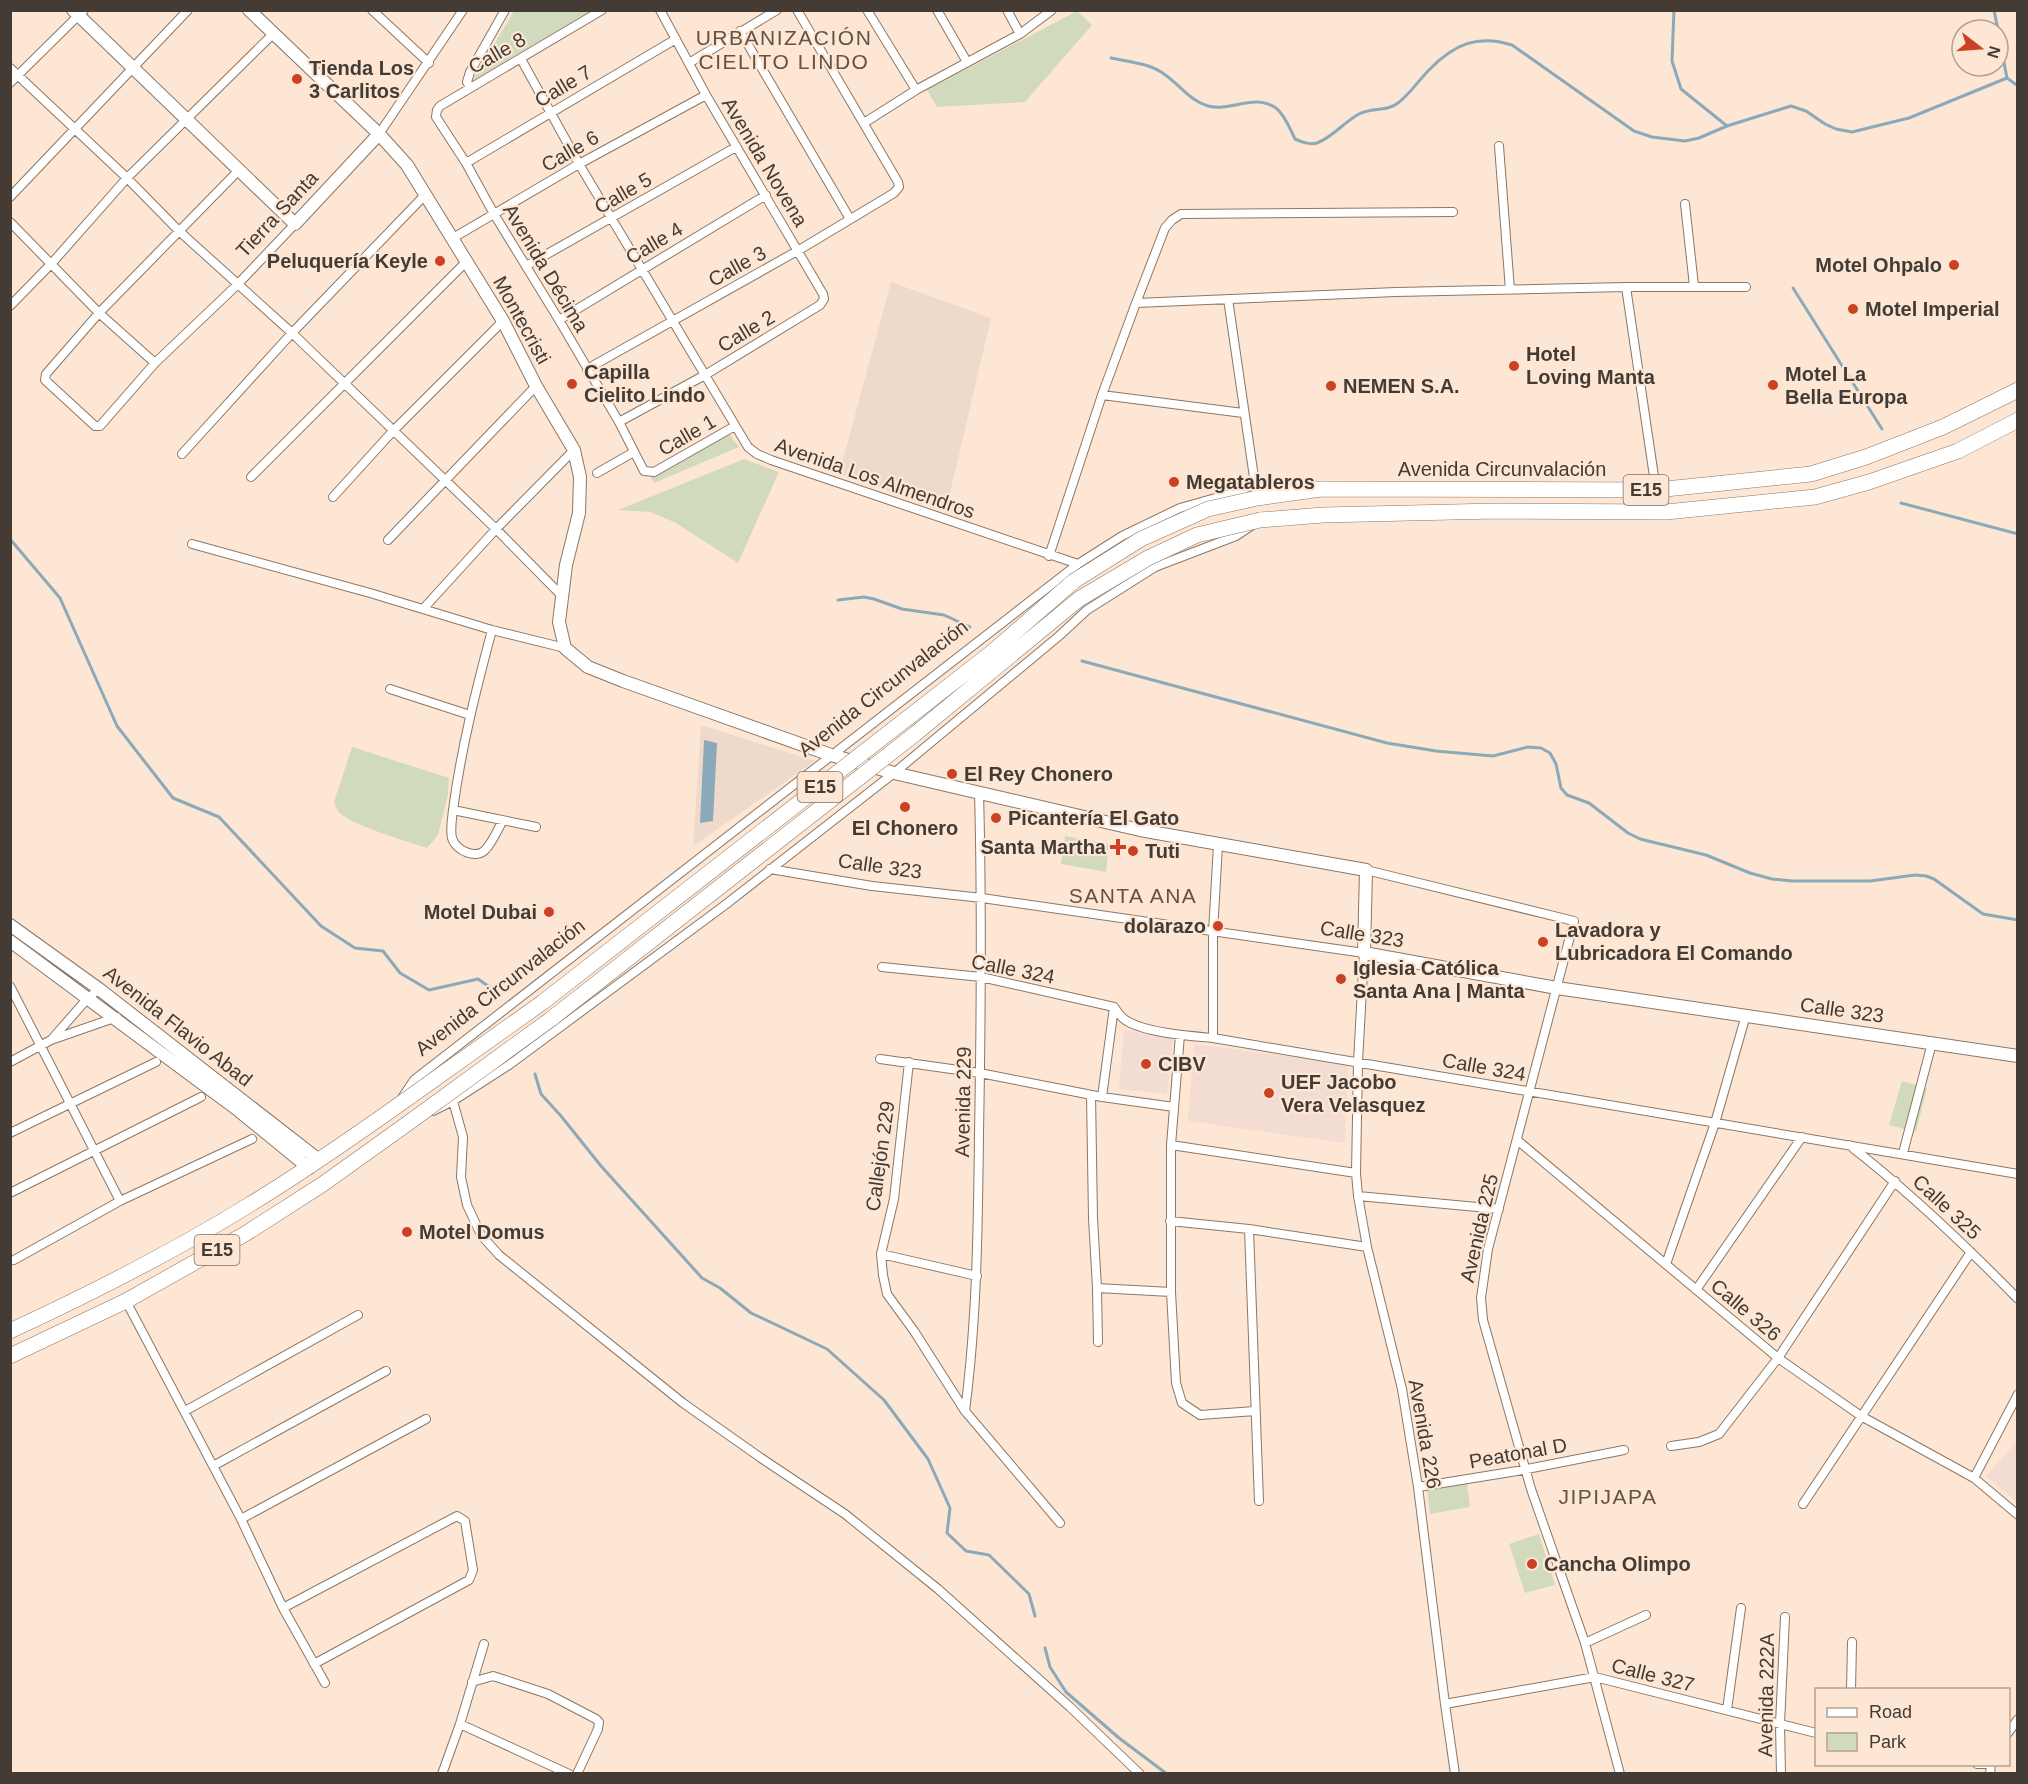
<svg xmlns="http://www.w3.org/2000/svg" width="2028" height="1784" font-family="Arial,sans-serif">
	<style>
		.industrial { fill: #eedacb }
		.education { fill: #f3dcd1 }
		.green { fill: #d2dabd }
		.water { fill: #8ba9b9 }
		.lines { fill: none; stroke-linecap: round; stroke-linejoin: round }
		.stream { stroke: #8ba9b9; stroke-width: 3 }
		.street-casing { stroke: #8b7766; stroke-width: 10 }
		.secondary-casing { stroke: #8b7766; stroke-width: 14 }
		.highway-casing { stroke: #8b7766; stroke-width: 16 }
		.street { stroke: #fff; stroke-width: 8 }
		.secondary { stroke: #fff; stroke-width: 12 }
		.highway { stroke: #fff; stroke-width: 15 }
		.highway-bridge-casing { stroke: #8b7766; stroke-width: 16; stroke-linecap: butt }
		.highway-bridge { stroke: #fff; stroke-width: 15 }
		.poi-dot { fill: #cb4123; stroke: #fde7d4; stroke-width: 2 }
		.labels { text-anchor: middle; stroke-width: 4.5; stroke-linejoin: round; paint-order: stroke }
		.shield { fill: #fde7d4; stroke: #7c6f64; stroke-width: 1.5 }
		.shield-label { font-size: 18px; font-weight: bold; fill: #443b34 }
		.street-label { font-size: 20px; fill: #443b34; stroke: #fde7d4 }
		.poi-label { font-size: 20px; font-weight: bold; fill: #443b34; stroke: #fde7d4; text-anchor: start }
		.neighbourhood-label { font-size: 21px; letter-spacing: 1.5px; fill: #645242; stroke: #fde7d4 }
	</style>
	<rect width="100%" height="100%" fill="#fde7d4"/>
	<path class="industrial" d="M 891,282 L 991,318 L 946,510 L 839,474 Z
		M 701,725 L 815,761 L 693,846 Z"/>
	<path class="education" d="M 1124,1030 L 1173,1039 L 1167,1094 L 1119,1089 Z
		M 1194,1044 L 1348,1064 L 1345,1143 L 1188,1121 Z
		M 2017,1441 L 2017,1502 L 1986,1476 Z"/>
	<path class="green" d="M 514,11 L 591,11 L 472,81 Z
		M 1077,11 L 1092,25 L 1025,102 L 937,107 L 927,90 Z
		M 728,433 L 739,447 L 654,483 L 650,476 Z
		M 744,459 L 779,472 L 738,563 L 676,523 L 650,512 L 618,510 Z
		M 352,747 L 449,778 L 448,795 L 438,835 L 427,848 C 409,842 347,824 338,811 C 336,808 335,805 334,802 Z
		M 1065,836 L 1109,844 L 1106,872 L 1061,864 Z
		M 1902,1081 L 1927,1088 L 1916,1132 L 1889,1125 Z
		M 1467,1483 L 1470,1507 L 1430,1514 L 1427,1489 Z
		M 1539,1534 L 1555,1585 L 1525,1593 L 1509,1544 Z"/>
	<path class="water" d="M 704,740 L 717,743 L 713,821 L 700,823 Z"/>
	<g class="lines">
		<path class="stream" d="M 1674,10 L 1672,61 L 1681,89 L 1727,126
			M 1994,10 L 1998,30
			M 1998,32 L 2007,78 L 2018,86
			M 1111,58 C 1129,62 1149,63 1164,74 C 1179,84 1190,101 1208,106 C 1230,112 1254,93 1276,108 C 1285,115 1290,129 1295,139 C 1302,142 1309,145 1317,143 C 1333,137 1344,122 1359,114 C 1371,107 1387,112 1398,103 C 1410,94 1418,81 1429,70 C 1454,44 1478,34 1512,45 L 1634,131 L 1652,137 L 1685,141 L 1699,138 L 1727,126 L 1791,106 L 1806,111 L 1825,124 L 1836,129 L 1852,132 L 1909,118 L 2007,78
			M 1793,288 L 1882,429
			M 1901,503 L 2018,534
			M 10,539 L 60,598 L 117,726 L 173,798 L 219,817 L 321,926 L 355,948 L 383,951 L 400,973 L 429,990 L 478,979 L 501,995
			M 838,600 L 864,597 L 874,599 L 902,609 L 944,615 L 970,627
			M 1082,661 L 1387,743 L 1436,751 L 1493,756 L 1528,747 L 1541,748 L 1550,753 L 1556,764 L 1561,788 L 1567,795 L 1589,803 L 1628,833 L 1640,839 L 1706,855 L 1750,873 L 1772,879 L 1792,881 L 1870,881 L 1915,875 L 1926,876 L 1934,879 L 1983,914 L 2018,920
			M 535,1074 L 541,1094 L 561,1116 L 601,1166 L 702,1278 L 720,1288 L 751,1313 L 827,1349 L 884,1400 L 928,1459 L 950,1508 L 947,1533 L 966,1551 L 989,1555 L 1029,1594 L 1035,1616
			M 1045,1648 L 1050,1667 L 1066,1692 L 1119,1738 L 1167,1774"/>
		<defs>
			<path id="street" d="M 372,10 L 429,63
				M 602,10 L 440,106 L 437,110 L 436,117 L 466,163 L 494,214 L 559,320 L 619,422 L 644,471 L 654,472 L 735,426
				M 867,10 L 916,90
				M 937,10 L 967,62
				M 1007,10 L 1020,34
				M 740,31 L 850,219
				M 521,59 L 579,164 L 748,447 L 757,454 L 771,460 L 1078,564
				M 689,63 L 777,10
				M 10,68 L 127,178 L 179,231 L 292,333 L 496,529 L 561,595
				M 10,83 L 84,10
				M 470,87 L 467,82 L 470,72 L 505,10
				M 864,123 L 916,90 L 1020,34 L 1052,10
				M 379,134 L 463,10
				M 1499,146 L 1510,290
				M 466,163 L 676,39
				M 239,170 L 99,313 L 46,374 L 45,380 L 95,426 L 100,426 L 155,363 L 237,285 L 295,224
				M 10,197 L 188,10
				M 1685,204 L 1694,286
				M 10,222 L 99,313 L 155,363
				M 453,238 L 579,164 L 706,95
				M 526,266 L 736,147
				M 1626,287 L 1746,287
				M 1136,303 L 1165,228 L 1172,220 L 1181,214 L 1453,212
				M 10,306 L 52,263 L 127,178 L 274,33
				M 559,320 L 766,195
				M 587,369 L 799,250 L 894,193 L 899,187 L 898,182 L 797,10
				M 1102,395 L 1243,413
				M 619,422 L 705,375 L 820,305 L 824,299 L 823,294 L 706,95 L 660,10
				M 182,454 L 292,333 L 425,195
				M 597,473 L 634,452
				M 251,477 L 467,261
				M 333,497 L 393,431 L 503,321
				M 388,540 L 536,386
				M 192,544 L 370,593 L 492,630 L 565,648
				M 1049,556 L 1102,395 L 1136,303 L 1396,292 L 1626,287 L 1656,490
				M 423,609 L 496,529 L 574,450
				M 492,630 C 476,690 461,749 453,810 L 536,827
				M 390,689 L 470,715
				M 453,810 C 452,819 450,829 452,838 C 456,851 477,860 486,849 C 493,841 498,829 503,820
				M 770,869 L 872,886 L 982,898 L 1364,953 L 1358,1062 L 1356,1173 L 1358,1196 L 1367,1247 L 1402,1389 L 1418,1487 L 1445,1704 L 1455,1774
				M 1366,870 L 1574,921 L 1488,1249 L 1481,1298 L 1483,1320 L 1531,1489 L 1585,1643 L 1620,1774
				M 882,967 L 981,977 L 1114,1007 C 1118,1013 1121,1018 1127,1021 C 1147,1033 1190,1036 1213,1038 L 2018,1174
				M 10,986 L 120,1201
				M 1180,1035 L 1171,1145 L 1171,1292 L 1176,1383 L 1182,1403 L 1200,1415 L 1255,1411
				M 1213,1038 L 1213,932 L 1218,845
				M 52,1039 L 87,999 L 99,989
				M 880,1059 L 980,1073 L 1102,1097 L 1174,1107
				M 10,1062 L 51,1040 L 117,1017
				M 909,1062 L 894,1199 L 881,1254 L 883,1275 L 887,1294 L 914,1331 L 965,1411 L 1060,1523
				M 1091,1095 L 1093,1218 L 1097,1288 L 1098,1342
				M 1102,1097 L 1114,1007
				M 402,1098 L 414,1080 L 1078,564 L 1122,536 L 1180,508 L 1226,495 L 1243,494 L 1257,498 L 1228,299
				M 453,1101 L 463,1137 L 461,1177 L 467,1205 L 481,1235 L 499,1255 L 683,1403 L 761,1458 L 845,1514 L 938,1589 L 1070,1707 L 1140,1774
				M 433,1111 L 453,1101 L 509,1065 L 725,905 L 894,773 L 1059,636 L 1087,610 L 1155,567 L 1236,536 L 1251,526
				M 10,1133 L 156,1062
				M 1517,1140 L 1778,1358 L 1861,1416 L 1974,1478 L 2018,1515
				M 1171,1145 L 1356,1173
				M 1849,1145 C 1910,1192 1964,1244 2018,1299
				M 1903,1153 L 1932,1043
				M 10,1193 L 201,1097
				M 1358,1196 L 1499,1209
				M 1170,1221 L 1249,1229 L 1367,1247
				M 1249,1229 L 1259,1501
				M 881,1254 L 977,1276
				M 14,1260 L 120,1201 L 252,1139
				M 1666,1264 L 1715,1123 L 1746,1015
				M 1097,1288 L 1171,1292
				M 1696,1290 L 1802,1137
				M 126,1301 L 241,1519 L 283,1608 L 325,1683
				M 185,1411 L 358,1315
				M 965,1411 C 977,1319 978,1227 979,1134 C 981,1020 982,906 979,792
				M 1671,1446 L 1699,1442 L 1719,1434 L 1778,1358 L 1895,1181
				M 213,1466 L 386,1371
				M 1974,1478 L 2018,1394
				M 1418,1487 L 1517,1471 L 1624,1450
				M 1803,1504 L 1971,1252
				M 241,1519 L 426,1419
				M 283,1608 L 457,1516 L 465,1521 L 473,1570 L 469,1580 L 314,1664
				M 1585,1643 L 1646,1615
				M 472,1682 L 493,1676 L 548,1694 L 596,1719 L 599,1722 L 598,1729 L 577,1774
				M 1851,1690 L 1852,1642
				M 1445,1704 L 1595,1677 L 1816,1733
				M 1727,1710 L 1741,1608
				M 460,1724 L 569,1774
				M 2008,1733 L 2018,1719
				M 1977,1764 L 1986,1764
				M 442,1774 L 460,1724 L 484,1644
				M 1781,1774 L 1780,1724 L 1785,1617
				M 1990,1774 L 1991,1764"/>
			<path id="secondary" d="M 73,10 L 295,224 L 379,134
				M 249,10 L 379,134 L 407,165 L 503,321 L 536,386 L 574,450 L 580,477 L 579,513 L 566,565 L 559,622 L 565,648 L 588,667 L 623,681 L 831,755 L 894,773 L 1140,830 L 1366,870 L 1364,953 L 1557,988 L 2018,1056
				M 10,925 L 99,989 L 319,1160
				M 10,941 L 238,1110 L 309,1168"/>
			<path id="highway" d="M 1257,498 L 1321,489 L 1656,490 L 1811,474 L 1866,457 L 1943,427 L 2018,390
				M 1260,520 L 1323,515 L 1496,511 L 1666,512 L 1815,497 L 1869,482 L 1958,451 L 2018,420
				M 10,1331 C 92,1293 173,1252 249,1205 C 300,1174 349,1140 397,1106
				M 10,1356 L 126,1301 L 245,1234 L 323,1184 L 411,1121"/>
		</defs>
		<use href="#street" class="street-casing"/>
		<use href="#secondary" class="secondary-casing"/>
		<use href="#highway" class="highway-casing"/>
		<use href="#street" class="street"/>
		<use href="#secondary" class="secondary"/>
		<use href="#highway" class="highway"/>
		<defs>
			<path id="highway-bridge" d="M 397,1106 L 543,1002 L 991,653 L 1074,581 L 1141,539 L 1208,509 L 1257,498
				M 411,1121 L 551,1019 L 915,734 L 1079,599 L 1148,558 L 1197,535 L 1260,520"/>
		</defs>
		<use href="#highway-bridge" class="highway-bridge-casing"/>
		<use href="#highway-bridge" class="highway-bridge"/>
	</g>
	<g class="poi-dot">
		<circle cx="297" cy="79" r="6"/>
		<circle cx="440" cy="261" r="6"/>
		<circle cx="1954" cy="265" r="6"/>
		<circle cx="1853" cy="309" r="6"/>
		<circle cx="1514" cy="366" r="6"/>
		<circle cx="572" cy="384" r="6"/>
		<circle cx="1773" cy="385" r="6"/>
		<circle cx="1331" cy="386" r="6"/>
		<circle cx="1174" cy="482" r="6"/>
		<circle cx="952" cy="774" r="6"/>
		<circle cx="905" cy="807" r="6"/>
		<circle cx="996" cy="818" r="6"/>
		<path d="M1115 838h6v6h6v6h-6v6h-6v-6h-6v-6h6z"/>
		<circle cx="1133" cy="851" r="6"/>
		<circle cx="549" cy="912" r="6"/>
		<circle cx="1218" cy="926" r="6"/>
		<circle cx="1543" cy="942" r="6"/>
		<circle cx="1341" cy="979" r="6"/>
		<circle cx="1146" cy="1064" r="6"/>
		<circle cx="1269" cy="1093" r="6"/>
		<circle cx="407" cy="1232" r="6"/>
		<circle cx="1532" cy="1564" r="6"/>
	</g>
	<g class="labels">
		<g class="shield">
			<rect x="1623.5" y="475" width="45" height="30" rx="4.5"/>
			<rect x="797.5" y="772" width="45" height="30" rx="4.5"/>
			<rect x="194.5" y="1235" width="45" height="30" rx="4.5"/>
		</g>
		<g class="shield-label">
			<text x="1646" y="496">E15</text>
			<text x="820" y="793">E15</text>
			<text x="217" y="1256">E15</text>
		</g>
		<g class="street-label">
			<text transform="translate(497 53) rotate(-30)" y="7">Calle 8</text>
			<text transform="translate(563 86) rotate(-31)" y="7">Calle 7</text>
			<text transform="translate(570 151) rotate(-30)" y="7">Calle 6</text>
			<text transform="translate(765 162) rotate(59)" y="7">Avenida Novena</text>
			<text transform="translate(623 193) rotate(-30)" y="7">Calle 5</text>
			<text transform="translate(277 214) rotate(-47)" y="7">Tierra Santa</text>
			<text transform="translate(654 243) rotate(-31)" y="7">Calle 4</text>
			<text transform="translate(737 266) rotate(-29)" y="7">Calle 3</text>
			<text transform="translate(546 268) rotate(59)" y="7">Avenida Décima</text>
			<text transform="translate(522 320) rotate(61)" y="7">Montecristi</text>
			<text transform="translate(746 331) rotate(-31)" y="7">Calle 2</text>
			<text transform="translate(687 435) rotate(-30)" y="7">Calle 1</text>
			<text x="1502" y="476">Avenida Circunvalación</text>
			<text transform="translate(875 478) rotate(19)" y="7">Avenida Los Almendros</text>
			<text transform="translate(883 688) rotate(-38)" y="7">Avenida Circunvalación</text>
			<text transform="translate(880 866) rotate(8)" y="7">Calle 323</text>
			<text transform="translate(1362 934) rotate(9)" y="7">Calle 323</text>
			<text transform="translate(1013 969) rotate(11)" y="7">Calle 324</text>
			<text transform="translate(500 987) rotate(-38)" y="7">Avenida Circunvalación</text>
			<text transform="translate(1842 1010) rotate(8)" y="7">Calle 323</text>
			<text transform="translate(178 1026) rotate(38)" y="7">Avenida Flavio Abad</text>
			<text transform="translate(1484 1067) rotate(10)" y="7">Calle 324</text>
			<text transform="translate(963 1102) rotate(-89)" y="7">Avenida 229</text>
			<text transform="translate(880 1156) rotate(-82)" y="7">Callejón 229</text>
			<text transform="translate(1947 1207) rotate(43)" y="7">Calle 325</text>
			<text transform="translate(1479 1228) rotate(-77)" y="7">Avenida 225</text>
			<text transform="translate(1746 1310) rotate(40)" y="7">Calle 326</text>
			<text transform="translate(1425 1434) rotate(80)" y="7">Avenida 226</text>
			<text transform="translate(1518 1453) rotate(-10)" y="7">Peatonal D</text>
			<text transform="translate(1653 1675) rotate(14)" y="7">Calle 327</text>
			<text transform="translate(1766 1695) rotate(-89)" y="7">Avenida 222A</text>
		</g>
		<g class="poi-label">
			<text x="309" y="75">Tienda Los<tspan x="309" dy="23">3 Carlitos</tspan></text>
			<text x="428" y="268" text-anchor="end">Peluquería Keyle</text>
			<text x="1942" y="272" text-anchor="end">Motel Ohpalo</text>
			<text x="1865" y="316">Motel Imperial</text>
			<text x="1526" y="361">Hotel<tspan x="1526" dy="23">Loving Manta</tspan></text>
			<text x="584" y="379">Capilla<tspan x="584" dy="23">Cielito Lindo</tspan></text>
			<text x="1785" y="381">Motel La<tspan x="1785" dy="23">Bella Europa</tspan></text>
			<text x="1343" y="393">NEMEN S.A.</text>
			<text x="1186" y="489">Megatableros</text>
			<text x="964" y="781">El Rey Chonero</text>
			<text x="1008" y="825">Picantería El Gato</text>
			<text x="905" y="835" text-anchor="middle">El Chonero</text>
			<text x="1106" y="854" text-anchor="end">Santa Martha</text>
			<text x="1145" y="858">Tuti</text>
			<text x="537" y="919" text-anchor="end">Motel Dubai</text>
			<text x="1206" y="933" text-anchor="end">dolarazo</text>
			<text x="1555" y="937">Lavadora y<tspan x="1555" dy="23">Lubricadora El Comando</tspan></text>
			<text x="1353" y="975">Iglesia Católica<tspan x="1353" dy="23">Santa Ana | Manta</tspan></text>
			<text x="1158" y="1071">CIBV</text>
			<text x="1281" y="1089">UEF Jacobo<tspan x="1281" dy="23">Vera Velasquez</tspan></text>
			<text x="419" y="1239">Motel Domus</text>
			<text x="1544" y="1571">Cancha Olimpo</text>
		</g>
		<g class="neighbourhood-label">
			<text x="784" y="45">URBANIZACIÓN<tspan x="784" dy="24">CIELITO LINDO</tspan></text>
			<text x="1133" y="903">SANTA ANA</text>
			<text x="1608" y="1504">JIPIJAPA</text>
		</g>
	</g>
	<rect width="2028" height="1784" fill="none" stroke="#443b34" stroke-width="24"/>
	<rect x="1815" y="1688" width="195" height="78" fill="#fde7d4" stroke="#b3a294" stroke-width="1.5"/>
	<rect x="1827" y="1708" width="30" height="9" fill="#ffffff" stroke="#b3a294" stroke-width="1.5"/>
	<text x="1869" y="1718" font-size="18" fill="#443b34">Road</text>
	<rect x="1827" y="1733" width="30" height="18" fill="#d2dabd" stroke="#b3a294" stroke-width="1.5"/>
	<text x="1869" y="1748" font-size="18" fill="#443b34">Park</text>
	<g transform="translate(1980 48) rotate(107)"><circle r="28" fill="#fde7d4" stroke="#b3a294" stroke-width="1.5"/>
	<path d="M0-4.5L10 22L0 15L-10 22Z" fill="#cb4123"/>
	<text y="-9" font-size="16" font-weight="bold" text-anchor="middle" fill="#443b34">N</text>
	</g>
</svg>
